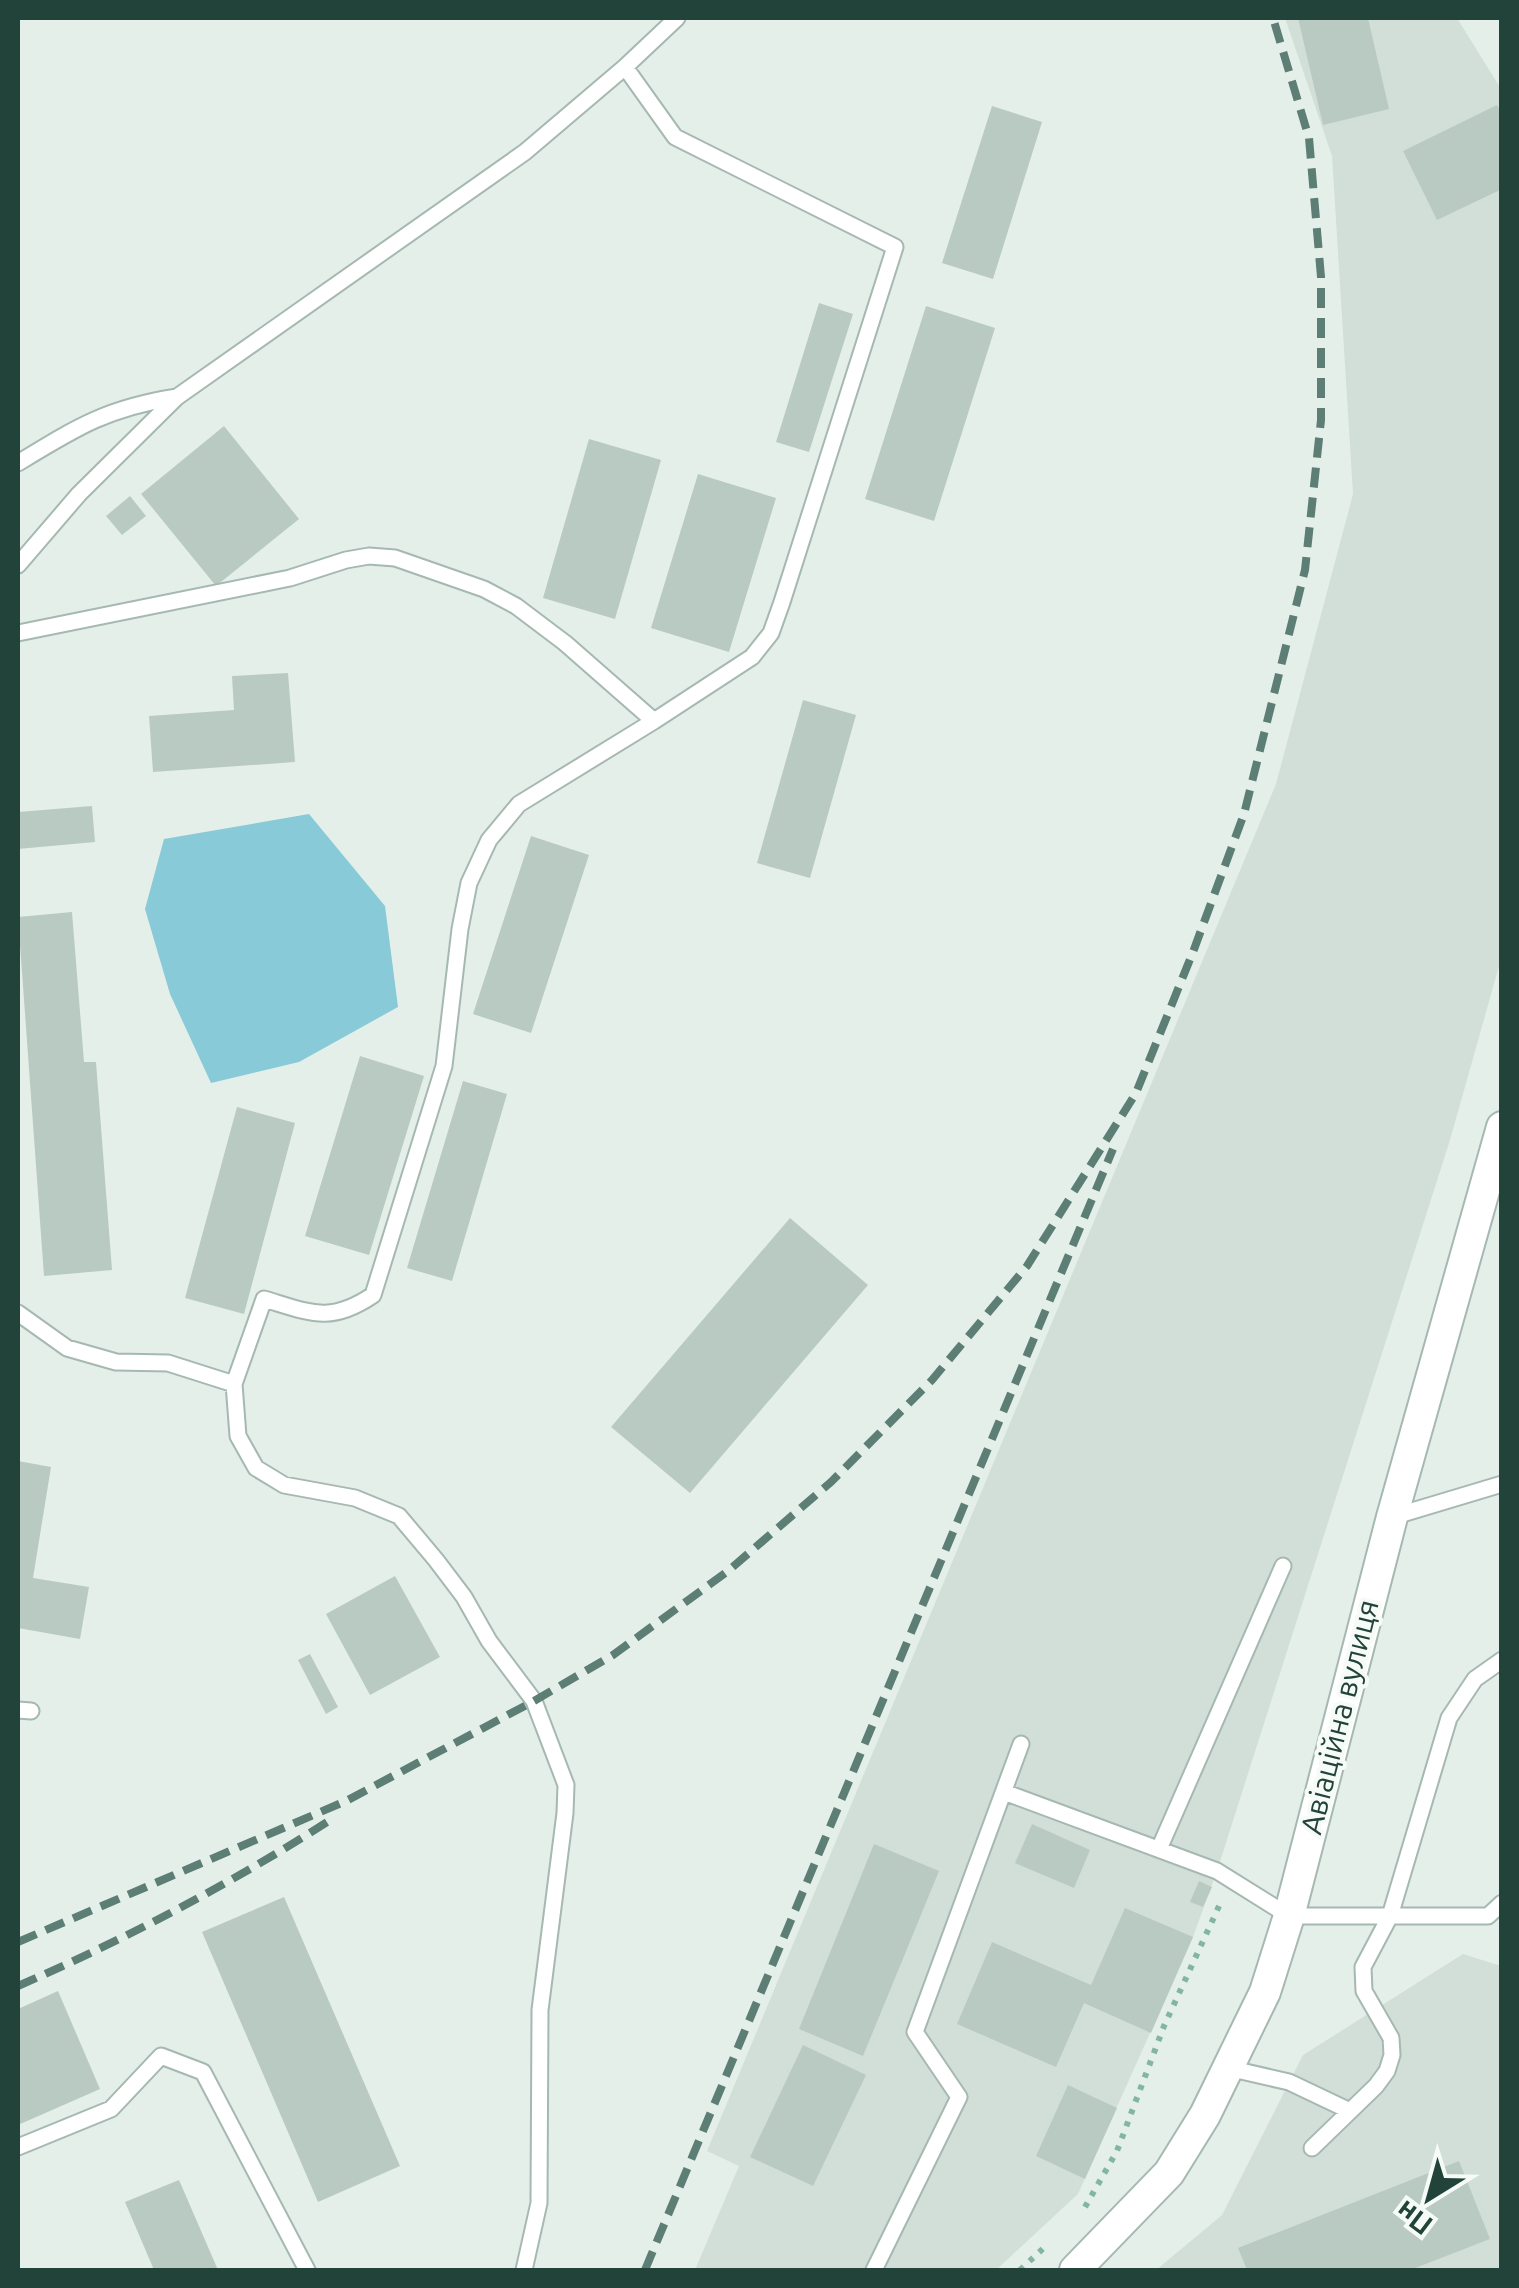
<svg xmlns="http://www.w3.org/2000/svg" width="1519" height="2288" font-family="Ubuntu,sans-serif">
	<style>
		.built { fill: #d2dfd9 }
		.water { fill: #88cad8 }
		.building { fill: #b9cac3 }
		.lines { fill: none; stroke-linecap: round; stroke-linejoin: round }
		.service-casing { stroke: #a6b8b2; stroke-width: 19 }
		.tertiary-casing { stroke: #a6b8b2; stroke-width: 34 }
		.path { stroke: #82b5a6; stroke-width: 6; stroke-dasharray: 5 8; stroke-linecap: butt }
		.service { stroke: #fff; stroke-width: 15 }
		.tertiary { stroke: #fff; stroke-width: 30 }
		.rail { stroke: #5c7e75; stroke-width: 8; stroke-dasharray: 20 10; stroke-linecap: butt }
		.labels { text-anchor: middle; stroke-width: 8; stroke-linejoin: round; paint-order: stroke }
		.street-label { font-size: 30px; fill: #22433a; stroke: #f6fbf8 }
	</style>
	<rect width="100%" height="100%" fill="#e4efea"/>
	<path class="built" d="M 1285,18 L 1457,18 L 1501,89 L 1501,959 L 1450,1140 L 1217,1871 L 1193,1937 L 1078,2194 L 996,2270 L 695,2270 L 739,2166 L 707,2151 L 1276,784 L 1353,494 L 1332,156 Z
		M 1463,1954 L 1501,1966 L 1501,2270 L 1156,2270 L 1222,2215 L 1303,2055 Z"/>
	<path class="water" d="M 309,814 L 385,906 L 398,1007 L 299,1062 L 211,1083 L 170,994 L 145,909 L 164,839 Z"/>
	<path class="building" d="M 1298,18 L 1368,18 L 1389,109 L 1323,125 Z
		M 1497,105 L 1502,114 L 1502,189 L 1437,220 L 1403,151 Z
		M 992,106 L 1042,122 L 993,279 L 942,263 Z
		M 819,303 L 853,314 L 809,452 L 776,442 Z
		M 926,306 L 995,328 L 934,521 L 865,499 Z
		M 224,426 L 299,519 L 216,586 L 141,494 Z
		M 589,439 L 661,460 L 615,619 L 543,598 Z
		M 698,474 L 776,498 L 729,652 L 651,628 Z
		M 130,496 L 146,516 L 122,535 L 106,516 Z
		M 288,673 L 295,762 L 153,772 L 149,716 L 234,710 L 232,676 Z
		M 803,700 L 856,715 L 810,878 L 757,863 Z
		M 92,806 L 95,842 L 18,849 L 18,812 Z
		M 531,836 L 589,855 L 531,1033 L 473,1014 Z
		M 72,912 L 84,1062 L 96,1062 L 112,1270 L 44,1276 L 18,917 Z
		M 360,1056 L 424,1076 L 369,1255 L 305,1236 Z
		M 463,1081 L 507,1094 L 452,1281 L 407,1268 Z
		M 237,1107 L 295,1123 L 244,1314 L 185,1298 Z
		M 790,1218 L 868,1285 L 690,1493 L 611,1427 Z
		M 18,1461 L 51,1467 L 33,1578 L 89,1587 L 80,1639 L 18,1628 Z
		M 395,1576 L 440,1657 L 370,1695 L 326,1614 Z
		M 310,1654 L 338,1707 L 326,1714 L 298,1660 Z
		M 1032,1824 L 1090,1850 L 1074,1888 L 1015,1863 Z
		M 874,1844 L 939,1871 L 863,2056 L 799,2029 Z
		M 1199,1881 L 1212,1887 L 1203,1907 L 1190,1902 Z
		M 284,1897 L 400,2166 L 318,2202 L 202,1932 Z
		M 1125,1908 L 1193,1937 L 1151,2033 L 1084,2003 L 1056,2067 L 957,2024 L 992,1942 L 1091,1985 Z
		M 58,1991 L 100,2089 L 18,2125 L 18,2009 Z
		M 803,2045 L 866,2075 L 813,2186 L 750,2157 Z
		M 1068,2085 L 1117,2108 L 1085,2179 L 1036,2156 Z
		M 1459,2161 L 1490,2239 L 1410,2270 L 1247,2270 L 1238,2248 Z
		M 179,2180 L 218,2270 L 154,2270 L 125,2202 Z"/>
	<g class="lines">
		<defs>
			<path id="service" d="M 18,463 C 77,427 107,408 177,397
				M 18,565 L 79,494 L 177,397 L 525,152 L 625,67 L 677,18
				M 18,633 L 290,578 L 346,560 L 369,556 L 395,558 L 484,589 L 516,606 L 565,643 L 654,721 L 752,657 L 771,633 L 782,602 L 895,247 L 675,137 L 625,67
				M 18,1313 L 67,1348 L 116,1362 L 168,1363 L 234,1384 L 238,1436 L 256,1468 L 284,1485 L 355,1498 L 399,1516 L 436,1560 L 464,1597 L 489,1641 L 534,1701 L 566,1785 L 565,1813 L 540,2010 L 539,2203 L 524,2270
				M 234,1384 L 264,1299 C 311,1313 330,1324 373,1295 L 444,1066 L 460,929 L 469,883 L 489,840 L 519,804 L 654,721
				M 1392,1517 L 1502,1484
				M 18,1710 L 31,1711
				M 1004,1792 L 1217,1871 L 1289,1916 L 1488,1916 L 1502,1903
				M 1159,1849 L 1283,1566
				M 1228,2068 L 1289,2082 L 1350,2111
				M 18,2147 L 111,2109 L 161,2056 L 203,2072 L 307,2270
				M 1312,2148 L 1376,2086 L 1387,2071 L 1392,2055 L 1391,2038 L 1364,1991 L 1363,1967 L 1390,1916 L 1449,1718 L 1475,1679 L 1502,1660
				M 874,2270 L 959,2097 L 915,2032 L 1021,1744"/>
			<path id="tertiary" d="M 1075,2270 L 1169,2173 L 1205,2115 L 1265,1992 L 1289,1916 L 1392,1517 L 1502,1127"/>
		</defs>
		<use href="#service" class="service-casing"/>
		<use href="#tertiary" class="tertiary-casing"/>
		<path class="path" d="M 1085,2207 L 1117,2151 L 1164,2026 L 1220,1904
			M 1020,2270 L 1048,2244"/>
		<use href="#service" class="service"/>
		<use href="#tertiary" class="tertiary"/>
		<path class="rail" d="M 18,1942 L 346,1801 L 534,1701 L 613,1655 L 728,1571 L 831,1482 L 932,1380 L 1027,1266 L 1136,1093 L 1193,952 L 1244,814 L 1305,570 L 1321,420 L 1321,277 L 1309,138 L 1273,18
			M 18,1986 C 128,1938 234,1882 335,1817
			M 645,2270 L 1113,1149"/>
	</g>
	<g class="labels">
		<g class="street-label">
			<text transform="translate(1340 1717) rotate(-76)" y="10">Авіаційна вулиця</text>
		</g>
	</g>
	<rect width="1519" height="2288" fill="none" stroke="#22433a" stroke-width="40"/>
	<g transform="translate(1429 2198) rotate(217)" stroke="#f6fbf8" stroke-width="8" paint-order="stroke">
	<path d="M0-8L18 38L0 25L-18 38Z" fill="#22433a"/>
	<text y="-15" font-size="28" font-weight="bold" text-anchor="middle" fill="#22433a">Пн</text>
	</g>
</svg>
